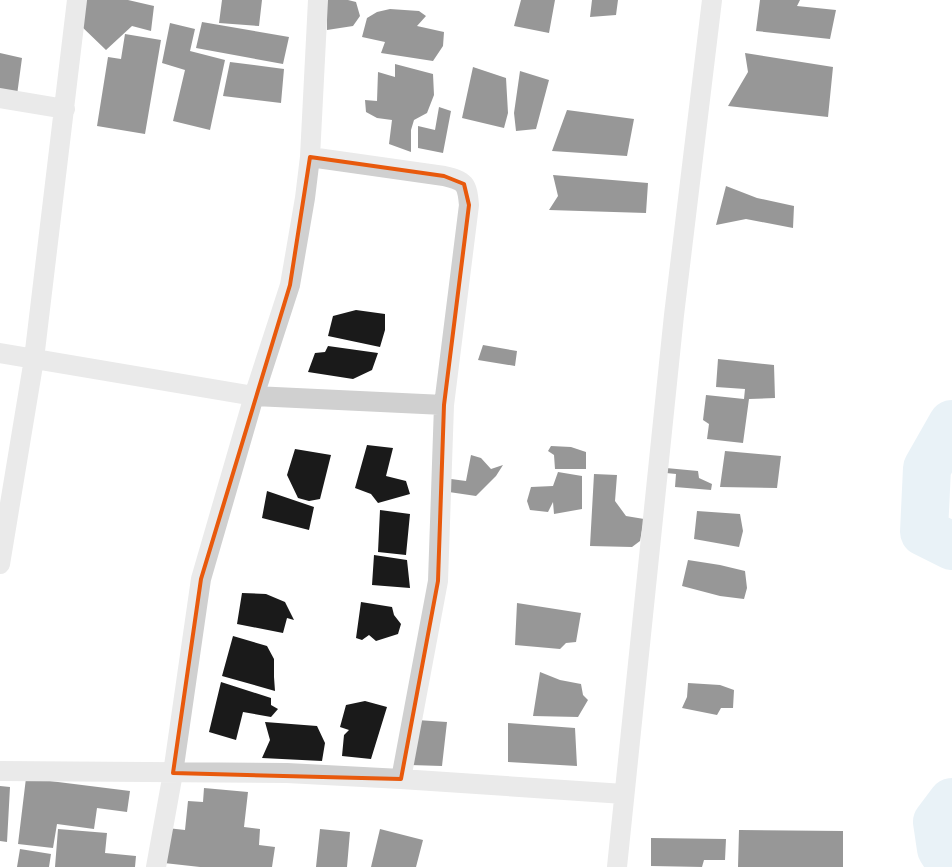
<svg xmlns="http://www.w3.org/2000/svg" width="952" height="867" font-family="Montserrat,sans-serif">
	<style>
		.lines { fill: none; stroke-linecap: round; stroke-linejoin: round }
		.river { stroke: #cfe2ee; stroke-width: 48 }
		.building { fill: #1a1a1a }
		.minor { stroke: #d0d0d0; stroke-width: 20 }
		.marked { fill: none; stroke: #e8590c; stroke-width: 4; stroke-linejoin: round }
	</style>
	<rect width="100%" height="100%" fill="#fff"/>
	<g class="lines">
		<path class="river" d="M 952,424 L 927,468 L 924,532 L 952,546
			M 952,802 L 937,822 L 941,849 L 952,866"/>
	</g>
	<path class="building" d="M 84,0 L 128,0 L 154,6 L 151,31 L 132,26 L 106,50 L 79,24 Z
		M 222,0 L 262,0 L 259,26 L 219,23 Z
		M 327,0 L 348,0 L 356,2 L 360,16 L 353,26 L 327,30 Z
		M 521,0 L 555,0 L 549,33 L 514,26 Z
		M 592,0 L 618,0 L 616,15 L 590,17 Z
		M 760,0 L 800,0 L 797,6 L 836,10 L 830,39 L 756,31 Z
		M 390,9 L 419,11 L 426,16 L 417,26 L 444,32 L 443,46 L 433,61 L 381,53 L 385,42 L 362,37 L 367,18 L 377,12 Z
		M 202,22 L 289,37 L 283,64 L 196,48 Z
		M 170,23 L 195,29 L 190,51 L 225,60 L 210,130 L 173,121 L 185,70 L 162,63 Z
		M 125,34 L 161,40 L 145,134 L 97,126 L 108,57 L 121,59 Z
		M 0,53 L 22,58 L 17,95 L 0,93 Z
		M 745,53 L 833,67 L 828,117 L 728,106 L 748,72 Z
		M 230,62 L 284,69 L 281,103 L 223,96 Z
		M 395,64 L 433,74 L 434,95 L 427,113 L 414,120 L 411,130 L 411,152 L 389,144 L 392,120 L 377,118 L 366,112 L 365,100 L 377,101 L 378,72 L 395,77 Z
		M 473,67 L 506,78 L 508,113 L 504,128 L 462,118 Z
		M 520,71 L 549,80 L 536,129 L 516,131 L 514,113 Z
		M 439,107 L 451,111 L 443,153 L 418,148 L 418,126 L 435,130 Z
		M 567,110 L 634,119 L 627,156 L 552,151 Z
		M 553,175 L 648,183 L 646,213 L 549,210 L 558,196 Z
		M 726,186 L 757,198 L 794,206 L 793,228 L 746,219 L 716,225 Z
		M 356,310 L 385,314 L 385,330 L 380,347 L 328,336 L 333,316 Z
		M 483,345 L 517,351 L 515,366 L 478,360 Z
		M 328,346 L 378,353 L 372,370 L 353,379 L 308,372 L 315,353 L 325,352 Z
		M 718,359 L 774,365 L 775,398 L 749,399 L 743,443 L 707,439 L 709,424 L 703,420 L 706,395 L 744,399 L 745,389 L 716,387 Z
		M 367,445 L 393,448 L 386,476 L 406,481 L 410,494 L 378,503 L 371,494 L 355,488 Z
		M 551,446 L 571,447 L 586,452 L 586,469 L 555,469 L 554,455 L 548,451 Z
		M 295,449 L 331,455 L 320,499 L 309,501 L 298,498 L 287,475 Z
		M 725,451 L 781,456 L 777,488 L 720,487 Z
		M 471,455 L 481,458 L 491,469 L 503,465 L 496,476 L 476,496 L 449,492 L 451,479 L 466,481 Z
		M 666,468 L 698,471 L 699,478 L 712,484 L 711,490 L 675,487 L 676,474 L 666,473 Z
		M 558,472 L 582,476 L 582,509 L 554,514 L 553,502 L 548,512 L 530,510 L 527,501 L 531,487 L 553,486 Z
		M 594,474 L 617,475 L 615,501 L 626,516 L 644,519 L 640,541 L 632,547 L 590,546 Z
		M 267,491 L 314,507 L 309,530 L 262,518 Z
		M 380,510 L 410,514 L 406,555 L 378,552 Z
		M 697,511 L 740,514 L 743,531 L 739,547 L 694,539 Z
		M 374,555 L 407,560 L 410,588 L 372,585 Z
		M 688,560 L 720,565 L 745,571 L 747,588 L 744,599 L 720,596 L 682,586 Z
		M 242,593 L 266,594 L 285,602 L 294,620 L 287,618 L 283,633 L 237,624 Z
		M 361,602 L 392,607 L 394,615 L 401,624 L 398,634 L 376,641 L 369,635 L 362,640 L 356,638 Z
		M 517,603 L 581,613 L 576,642 L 566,643 L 560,649 L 515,645 Z
		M 233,636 L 267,646 L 274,659 L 274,677 L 275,691 L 222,676 Z
		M 540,672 L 560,680 L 581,684 L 583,695 L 588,700 L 578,717 L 533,716 Z
		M 221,682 L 271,698 L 271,705 L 278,709 L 271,717 L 243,712 L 236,740 L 209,732 Z
		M 688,683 L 720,685 L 734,690 L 733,708 L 721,708 L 717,715 L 682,708 L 687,697 Z
		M 365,701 L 387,707 L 371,759 L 342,756 L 344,735 L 349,730 L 340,727 L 346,705 Z
		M 417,720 L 447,722 L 442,766 L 410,765 Z
		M 265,722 L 317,726 L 325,743 L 322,761 L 262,758 L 270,740 Z
		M 508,723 L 575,728 L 577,766 L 508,762 Z
		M 26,778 L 130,791 L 127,812 L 97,808 L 94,829 L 57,824 L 53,848 L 18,844 Z
		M 0,786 L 10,787 L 7,842 L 0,841 Z
		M 204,788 L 248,792 L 244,827 L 260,829 L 259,845 L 275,847 L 272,867 L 200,867 L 164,863 L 167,828 L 185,830 L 188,801 L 203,802 Z
		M 58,829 L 107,833 L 105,853 L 136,856 L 135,867 L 55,867 Z
		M 320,829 L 350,832 L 347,867 L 316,867 Z
		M 380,829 L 423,840 L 416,867 L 371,867 Z
		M 739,830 L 843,831 L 843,867 L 738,867 Z
		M 651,838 L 726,839 L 725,860 L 704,860 L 702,867 L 651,866 Z
		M 20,849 L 51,854 L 49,867 L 17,867 Z"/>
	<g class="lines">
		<path class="minor" d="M 0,98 L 65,109
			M 310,157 L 444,176 C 465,181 467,183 469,205 L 444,405 L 438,581 L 401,779
			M 0,353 L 254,396 L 444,405
			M 0,564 L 34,359 L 77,0
			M 0,771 L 287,773 L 401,779 L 624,794
			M 156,867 L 173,773 L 201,579 L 254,396 L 290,285 L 305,198 L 310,157 L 318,0
			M 617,867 L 674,315 L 712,0"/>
	</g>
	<path d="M0 0H952V867H0ZM 310,157 L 444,176 L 464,184 L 469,205 L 444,405 L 438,581 L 401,779 L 173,773 L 201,579 L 290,285 Z" fill="#fff" fill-opacity=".55" fill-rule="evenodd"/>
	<path class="marked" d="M 310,157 L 444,176 L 464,184 L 469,205 L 444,405 L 438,581 L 401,779 L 173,773 L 201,579 L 290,285 Z"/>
</svg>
